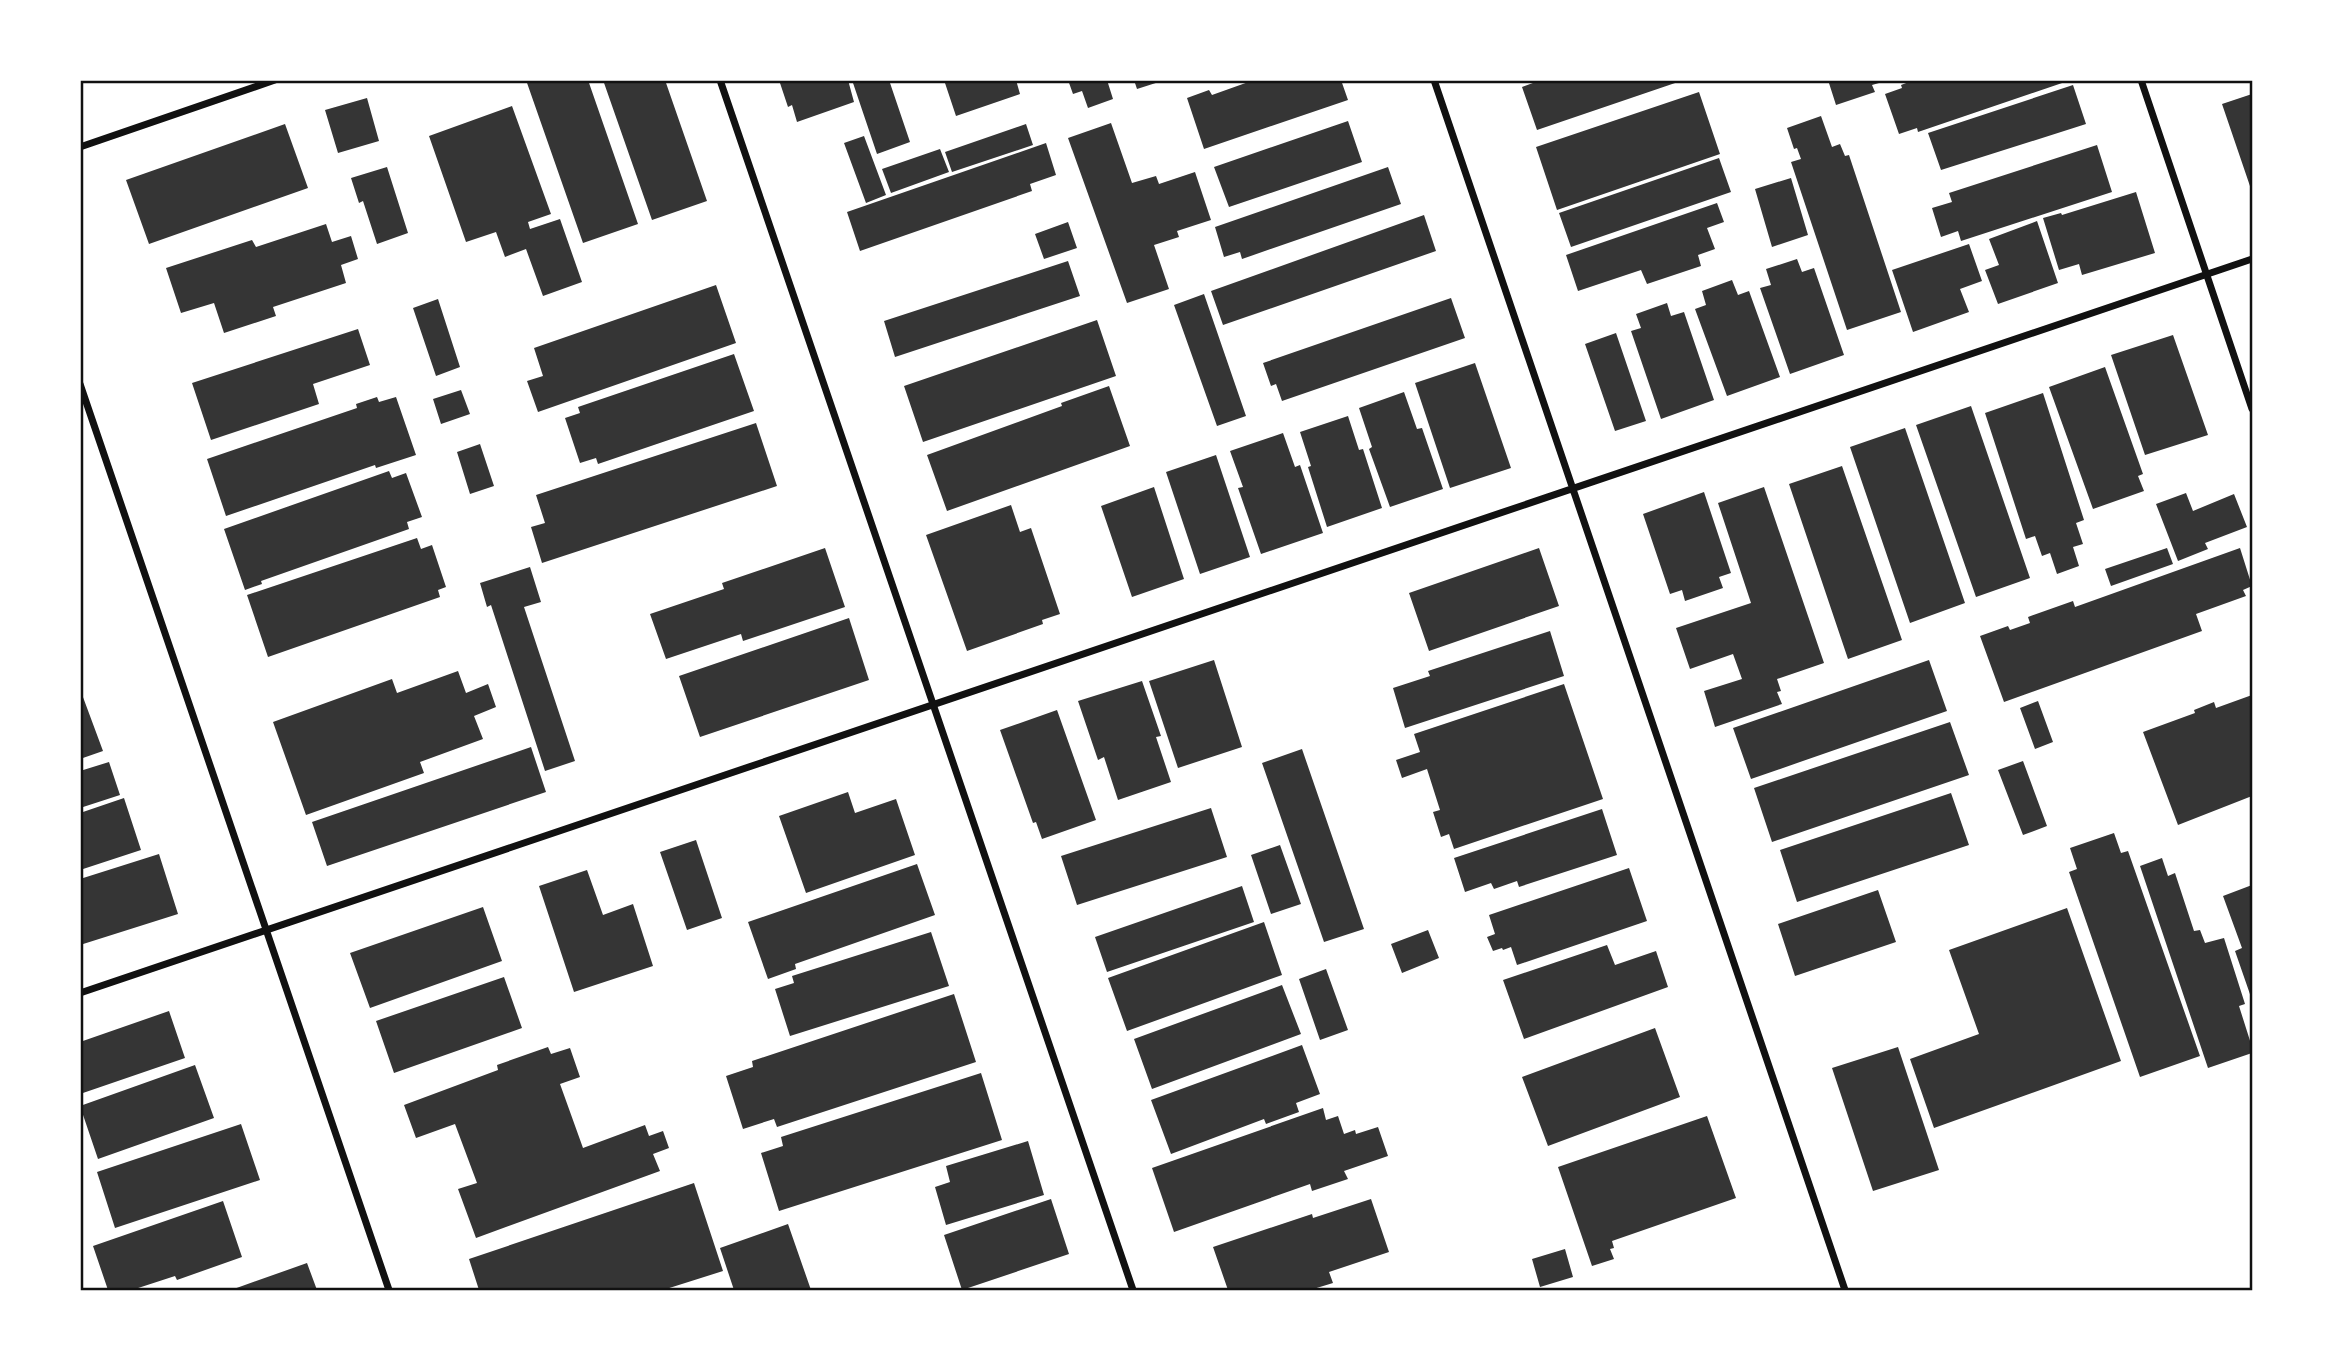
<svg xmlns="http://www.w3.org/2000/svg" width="2333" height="1371" font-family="'Exo 2',sans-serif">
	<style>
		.building { fill: #353535 }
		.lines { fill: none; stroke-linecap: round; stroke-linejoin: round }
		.minor { stroke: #111; stroke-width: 7 }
		.neatline { fill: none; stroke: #111; stroke-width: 2.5 }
	</style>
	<rect width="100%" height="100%" fill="#fff"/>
	<path class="building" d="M 526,80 L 588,80 L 638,224 L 583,243 Z
		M 603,80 L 665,80 L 707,201 L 652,220 Z
		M 779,80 L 848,80 L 854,102 L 797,122 L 792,105 L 788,107 Z
		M 852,80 L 889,80 L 910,142 L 877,154 Z
		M 944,80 L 1016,80 L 1020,94 L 956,116 Z
		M 1068,80 L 1107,80 L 1113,99 L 1088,108 L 1082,91 L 1073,94 Z
		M 1134,80 L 1162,80 L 1162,81 L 1137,89 Z
		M 1254,80 L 1341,80 L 1348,100 L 1204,149 L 1187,98 L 1209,90 L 1212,95 Z
		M 1541,80 L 1681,80 L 1681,81 L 1537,130 L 1522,87 Z
		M 1828,80 L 1886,80 L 1886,81 L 1872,85 L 1875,92 L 1836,105 Z
		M 1914,80 L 2068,80 L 2068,81 L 1918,132 L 1917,128 L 1899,134 L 1885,94 L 1902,88 L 1901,85 Z
		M 2073,85 L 2086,124 L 1941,170 L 1928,133 Z
		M 1699,92 L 1720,154 L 1557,210 L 1536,147 Z
		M 2252,94 L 2252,192 L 2222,104 Z
		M 367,98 L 379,141 L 338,153 L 325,110 Z
		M 512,106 L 551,214 L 528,222 L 530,229 L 560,219 L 582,282 L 543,296 L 526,249 L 505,257 L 496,232 L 466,242 L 429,136 Z
		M 1821,116 L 1832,147 L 1840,144 L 1845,156 L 1849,155 L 1901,312 L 1847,330 L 1791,162 L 1801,159 L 1797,148 L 1794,149 L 1787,128 Z
		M 1348,121 L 1362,162 L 1229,207 L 1214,167 Z
		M 1111,123 L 1132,183 L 1156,176 L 1159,184 L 1195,172 L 1211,220 L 1177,231 L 1179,237 L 1154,245 L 1169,289 L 1127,303 L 1068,138 Z
		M 285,124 L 308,188 L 149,244 L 126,180 Z
		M 1026,124 L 1033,145 L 952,172 L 945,152 Z
		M 864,136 L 886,195 L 866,203 L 844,143 Z
		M 1046,143 L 1056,175 L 1030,184 L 1032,191 L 860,251 L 847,212 Z
		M 2097,145 L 2112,192 L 1961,241 L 1958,231 L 1941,237 L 1932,208 L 1952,202 L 1949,193 Z
		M 940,149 L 949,172 L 891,193 L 882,169 Z
		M 1719,158 L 1731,192 L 1571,247 L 1559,213 Z
		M 387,167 L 408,233 L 377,244 L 363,201 L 359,203 L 351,178 Z
		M 1388,167 L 1401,204 L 1242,259 L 1240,252 L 1224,257 L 1215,227 Z
		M 1791,178 L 1808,235 L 1772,247 L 1755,189 Z
		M 2136,192 L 2155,253 L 2082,275 L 2079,264 L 2059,270 L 2043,218 L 2061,213 L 2062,215 Z
		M 1717,203 L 1724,222 L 1707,228 L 1715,249 L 1698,255 L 1701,266 L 1647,284 L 1641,270 L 1578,291 L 1566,255 Z
		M 1424,215 L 1436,251 L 1223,325 L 1211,291 Z
		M 2037,221 L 2058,283 L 1998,304 L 1985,270 L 1999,265 L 1989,239 Z
		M 1068,222 L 1077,248 L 1044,259 L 1035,234 Z
		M 326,224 L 332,242 L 351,236 L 358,259 L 341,265 L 346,283 L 273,307 L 276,316 L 224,333 L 214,303 L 181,313 L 166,268 L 252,240 L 256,247 Z
		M 1969,244 L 1982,281 L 1960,289 L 1969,312 L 1913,332 L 1892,270 Z
		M 1797,259 L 1802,272 L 1814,268 L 1844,355 L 1790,374 L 1760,288 L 1771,285 L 1766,269 Z
		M 1068,261 L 1080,296 L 895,357 L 884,321 Z
		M 1732,280 L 1738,295 L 1749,291 L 1780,377 L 1727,396 L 1695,309 L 1706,305 L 1702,291 Z
		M 716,285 L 736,343 L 538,412 L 527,381 L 543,376 L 534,348 Z
		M 1204,294 L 1246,416 L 1217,426 L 1174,305 Z
		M 1451,298 L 1465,338 L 1282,401 L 1276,384 L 1271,386 L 1263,363 Z
		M 438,299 L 460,367 L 436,376 L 413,308 Z
		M 1667,303 L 1671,316 L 1684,312 L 1714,400 L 1661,419 L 1631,331 L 1641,328 L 1636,314 Z
		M 1097,320 L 1116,376 L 923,442 L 904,386 Z
		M 358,329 L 370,365 L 313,384 L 319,404 L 211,440 L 192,383 Z
		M 1616,333 L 1646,421 L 1615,431 L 1585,344 Z
		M 2173,335 L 2208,435 L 2145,455 L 2111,355 Z
		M 734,354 L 754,411 L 598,464 L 596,458 L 580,463 L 565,418 L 580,413 L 578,407 Z
		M 1475,363 L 1511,468 L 1450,488 L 1415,383 Z
		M 2105,367 L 2143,474 L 2138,476 L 2144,491 L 2093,509 L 2049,387 Z
		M 1109,386 L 1130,446 L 947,511 L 927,455 L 1062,406 L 1061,403 Z
		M 461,390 L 470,414 L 441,424 L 433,399 Z
		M 1404,392 L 1417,429 L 1422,428 L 1443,489 L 1390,507 L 1369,449 L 1372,447 L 1359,408 Z
		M 2043,393 L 2084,520 L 2076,523 L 2083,544 L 2073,547 L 2079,566 L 2057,574 L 2050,553 L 2042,556 L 2035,536 L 2026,539 L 1985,413 Z
		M 377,397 L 379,402 L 396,397 L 416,455 L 376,468 L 375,465 L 226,516 L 207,459 L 357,408 L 356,404 Z
		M 1971,406 L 2030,578 L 1976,597 L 1916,425 Z
		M 1348,416 L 1359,450 L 1363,449 L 1382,508 L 1327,527 L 1308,467 L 1311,466 L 1300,432 Z
		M 756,423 L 777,486 L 542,563 L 531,527 L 545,523 L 536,495 Z
		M 1905,428 L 1965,603 L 1910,623 L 1850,447 Z
		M 1283,433 L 1295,467 L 1300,465 L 1323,533 L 1261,554 L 1238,488 L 1243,487 L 1230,451 Z
		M 480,444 L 494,486 L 470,494 L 457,452 Z
		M 1216,455 L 1250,557 L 1200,574 L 1166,472 Z
		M 1842,466 L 1902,640 L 1848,659 L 1789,484 Z
		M 389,471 L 392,478 L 406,473 L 422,517 L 407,522 L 409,529 L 261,581 L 262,584 L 245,590 L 224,529 Z
		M 1154,487 L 1184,579 L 1132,597 L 1101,506 Z
		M 1764,487 L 1824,663 L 1777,679 L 1781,691 L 1777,692 L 1782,704 L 1715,727 L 1704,691 L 1742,679 L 1733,654 L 1690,669 L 1676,628 L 1751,603 L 1718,503 Z
		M 1704,492 L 1731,573 L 1719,577 L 1723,588 L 1685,601 L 1682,590 L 1670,594 L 1643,514 Z
		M 2186,493 L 2193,511 L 2234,494 L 2247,527 L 2205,543 L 2208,549 L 2178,561 L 2156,504 Z
		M 1011,505 L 1020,532 L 1031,528 L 1060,614 L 1042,620 L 1043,624 L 967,651 L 926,535 Z
		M 417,538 L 421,549 L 432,545 L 446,587 L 438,590 L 440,597 L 268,657 L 247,595 Z
		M 825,548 L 845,607 L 743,641 L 741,634 L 666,659 L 650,614 L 724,589 L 722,583 Z
		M 1539,548 L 1559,606 L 1429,651 L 1409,593 Z
		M 2167,548 L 2173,564 L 2111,586 L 2105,569 Z
		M 2240,548 L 2252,586 L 2243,590 L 2246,596 L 2196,614 L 2202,631 L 2004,702 L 1980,636 L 2008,626 L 2010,630 L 2030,623 L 2028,617 L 2073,601 L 2075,607 Z
		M 530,567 L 541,602 L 524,607 L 575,761 L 545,771 L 491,605 L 487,607 L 480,583 Z
		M 849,618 L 869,680 L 700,737 L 679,676 Z
		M 1550,631 L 1564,676 L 1405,728 L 1393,688 L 1430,676 L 1428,671 Z
		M 1214,660 L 1242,747 L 1178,768 L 1149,681 Z
		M 1929,660 L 1947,711 L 1751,779 L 1733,728 Z
		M 458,671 L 466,693 L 488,684 L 496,707 L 474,716 L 483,739 L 420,762 L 424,773 L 306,815 L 273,722 L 392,679 L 397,693 Z
		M 1142,681 L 1161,736 L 1156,737 L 1171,782 L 1118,800 L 1104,757 L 1098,760 L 1078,701 Z
		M 1564,684 L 1603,799 L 1454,849 L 1449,834 L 1441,837 L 1433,812 L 1440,810 L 1427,769 L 1402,778 L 1396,760 L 1420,752 L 1414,734 Z
		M 80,689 L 103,751 L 80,759 Z
		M 2252,695 L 2252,796 L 2178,825 L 2143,732 L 2195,713 L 2194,710 L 2214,702 L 2216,708 Z
		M 2038,701 L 2053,742 L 2035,749 L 2020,708 Z
		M 1057,710 L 1096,820 L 1042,839 L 1036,822 L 1033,823 L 1000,730 Z
		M 1950,722 L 1969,775 L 1772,842 L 1754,788 Z
		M 531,747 L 546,792 L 327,866 L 312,822 Z
		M 1302,749 L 1364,929 L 1324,942 L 1262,763 Z
		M 2023,761 L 2047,826 L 2023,835 L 1998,770 Z
		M 109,762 L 120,795 L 80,808 L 80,771 Z
		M 848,792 L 855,813 L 896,799 L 915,855 L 806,893 L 779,816 Z
		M 1951,793 L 1969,845 L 1797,902 L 1780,850 Z
		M 124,798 L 141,850 L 80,870 L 80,813 Z
		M 1211,808 L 1227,857 L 1077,905 L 1061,856 Z
		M 1602,809 L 1617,855 L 1519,887 L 1517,881 L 1494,889 L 1491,883 L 1465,892 L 1454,858 Z
		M 2114,833 L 2121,853 L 2128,851 L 2200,1056 L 2140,1077 L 2069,872 L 2077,869 L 2070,848 Z
		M 696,840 L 722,918 L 687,930 L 660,852 Z
		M 1280,845 L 1301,904 L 1271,914 L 1251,855 Z
		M 159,854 L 178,914 L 80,945 L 80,879 Z
		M 2162,858 L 2168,876 L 2175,873 L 2194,931 L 2200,930 L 2205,943 L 2224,938 L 2245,1004 L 2239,1006 L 2252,1047 L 2252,1053 L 2208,1068 L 2140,866 Z
		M 917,864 L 935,915 L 795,964 L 796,969 L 768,979 L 748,922 Z
		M 1629,868 L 1647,921 L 1517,965 L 1511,947 L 1503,950 L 1502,948 L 1493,951 L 1487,937 L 1495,934 L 1489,915 Z
		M 587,870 L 603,915 L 633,904 L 653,966 L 574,992 L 539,886 Z
		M 2252,885 L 2252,1000 L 2235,951 L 2242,948 L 2223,896 Z
		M 1242,886 L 1254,922 L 1107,972 L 1095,937 Z
		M 1878,890 L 1896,942 L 1795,976 L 1778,924 Z
		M 483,907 L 502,961 L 370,1008 L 350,953 Z
		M 2067,908 L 2121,1061 L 1934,1128 L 1910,1059 L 1979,1034 L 1949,950 Z
		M 1264,922 L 1282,975 L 1127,1031 L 1108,978 Z
		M 1428,930 L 1439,958 L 1402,973 L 1391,944 Z
		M 931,932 L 949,986 L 790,1036 L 775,989 L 794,983 L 792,976 Z
		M 1607,945 L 1615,965 L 1656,951 L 1668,987 L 1524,1039 L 1503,980 Z
		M 1326,969 L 1348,1030 L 1320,1040 L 1299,979 Z
		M 504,977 L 522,1028 L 394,1073 L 376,1021 Z
		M 1282,985 L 1301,1034 L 1152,1089 L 1134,1039 Z
		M 954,994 L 976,1062 L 777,1127 L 774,1119 L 743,1129 L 726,1076 L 753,1067 L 752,1061 Z
		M 169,1011 L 185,1058 L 80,1094 L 80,1042 Z
		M 1655,1028 L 1680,1097 L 1548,1146 L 1522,1077 Z
		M 1302,1045 L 1320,1094 L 1296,1103 L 1299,1112 L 1266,1124 L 1264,1119 L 1171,1154 L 1151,1100 Z
		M 548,1047 L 551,1054 L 570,1048 L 580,1077 L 560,1084 L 583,1148 L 645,1125 L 649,1136 L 663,1131 L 669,1148 L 653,1154 L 660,1171 L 476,1238 L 458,1189 L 477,1183 L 455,1124 L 416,1138 L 404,1105 L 498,1070 L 497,1065 Z
		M 1898,1047 L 1939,1170 L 1873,1191 L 1832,1068 Z
		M 195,1065 L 214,1118 L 98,1159 L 80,1106 Z
		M 981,1073 L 1002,1140 L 779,1211 L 761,1153 L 783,1146 L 781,1137 Z
		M 1323,1108 L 1326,1120 L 1338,1116 L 1344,1134 L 1355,1130 L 1356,1134 L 1378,1127 L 1388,1156 L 1344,1171 L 1348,1179 L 1312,1191 L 1310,1184 L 1174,1232 L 1152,1168 Z
		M 1707,1116 L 1736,1198 L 1612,1241 L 1614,1248 L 1610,1249 L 1614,1259 L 1592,1266 L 1558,1167 Z
		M 241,1124 L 260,1180 L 115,1228 L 97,1172 Z
		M 1028,1141 L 1044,1195 L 946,1225 L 935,1187 L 950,1182 L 946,1166 Z
		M 694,1183 L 723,1271 L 663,1290 L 479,1290 L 469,1259 Z
		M 1051,1199 L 1069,1254 L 962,1290 L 944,1235 Z
		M 1371,1199 L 1389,1252 L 1329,1272 L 1333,1283 L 1310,1290 L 1228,1290 L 1213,1247 L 1312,1214 L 1313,1218 Z
		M 223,1201 L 242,1257 L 177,1280 L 175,1276 L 132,1290 L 108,1290 L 93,1246 Z
		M 788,1224 L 811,1290 L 734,1290 L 720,1248 Z
		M 1565,1249 L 1573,1277 L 1540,1287 L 1532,1259 Z
		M 307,1263 L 317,1290 L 231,1290 Z"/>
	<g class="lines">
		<path class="minor" d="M 720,80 L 1133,1290
			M 1434,80 L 1845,1290
			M 2141,80 L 2252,409
			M 80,147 L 275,80
			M 80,384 L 389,1290
			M 80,993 L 2252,259"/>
	</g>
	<rect width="2333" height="1371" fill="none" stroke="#ffffff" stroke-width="164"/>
	<rect x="82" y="82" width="2169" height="1207" class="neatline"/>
</svg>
